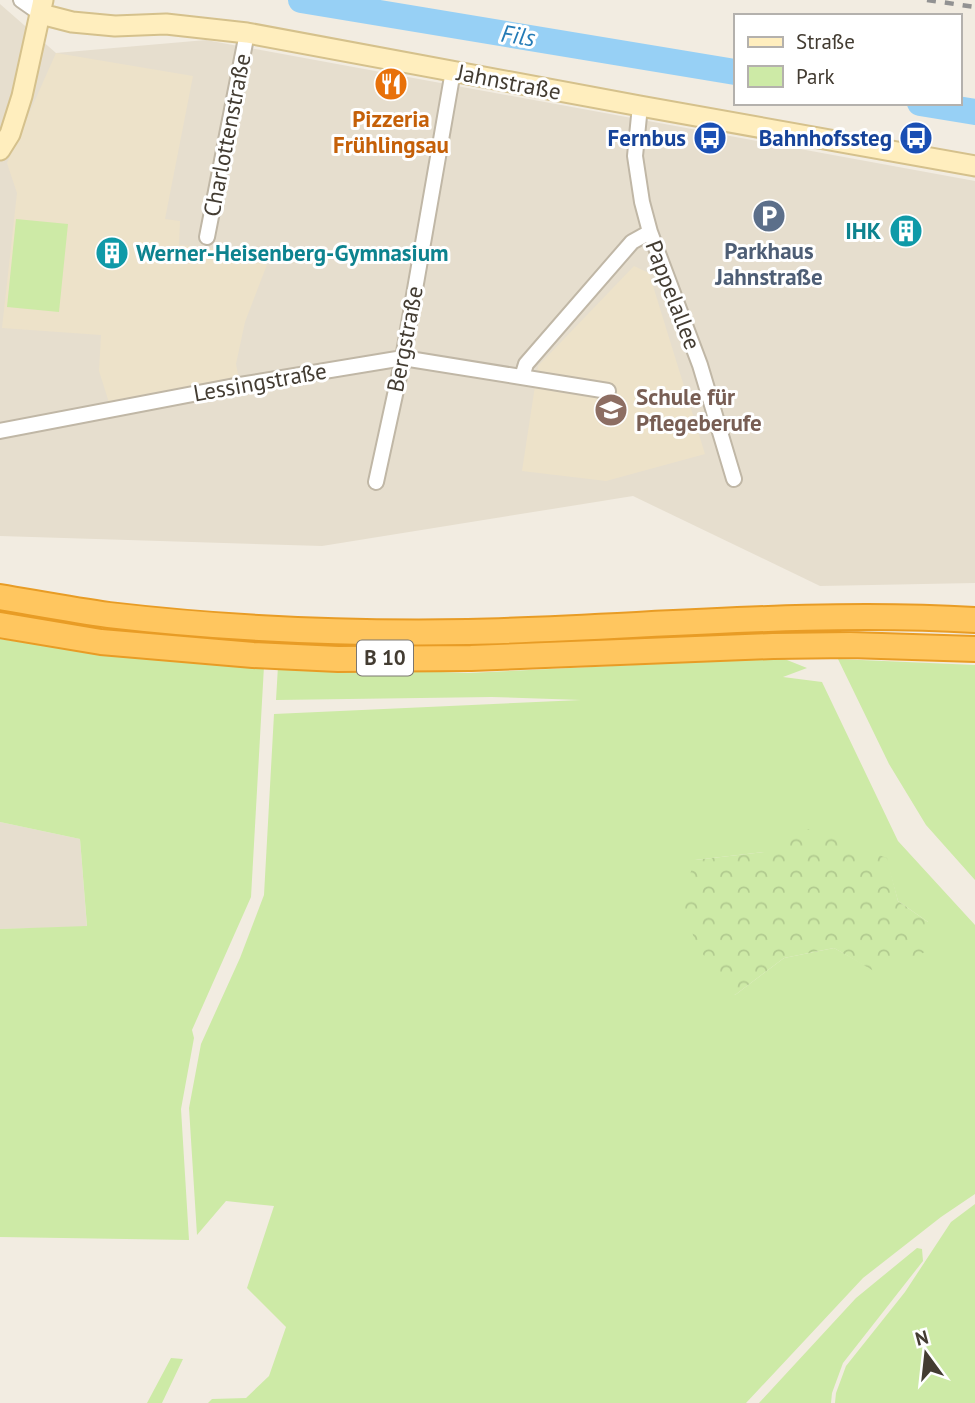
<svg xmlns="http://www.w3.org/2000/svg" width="975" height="1403" font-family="'PT Sans',sans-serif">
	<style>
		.residential { fill: #e6dece }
		.education { fill: #ede2c9 }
		.green { fill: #cdeaa6; fill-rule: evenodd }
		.forest { fill: url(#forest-crowns) }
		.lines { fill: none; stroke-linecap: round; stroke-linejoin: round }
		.river { stroke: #97d0f5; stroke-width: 26 }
		.street-casing { stroke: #c0b7a6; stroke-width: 18 }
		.secondary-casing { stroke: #d5c18c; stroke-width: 23 }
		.highway-casing { stroke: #e89c25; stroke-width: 28 }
		.street { stroke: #fff; stroke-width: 14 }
		.secondary { stroke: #ffeebe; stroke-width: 19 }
		.highway { stroke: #ffc65f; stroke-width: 24 }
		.rail { stroke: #929292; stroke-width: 4.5; stroke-dasharray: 9 9; stroke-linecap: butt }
		.labels { text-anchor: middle; stroke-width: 6; stroke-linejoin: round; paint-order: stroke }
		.shield { fill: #fff; stroke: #7b7670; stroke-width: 2 }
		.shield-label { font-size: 21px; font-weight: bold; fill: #433c32 }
		.street-label { font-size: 23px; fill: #433c32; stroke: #fff }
		.food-label { font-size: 23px; font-weight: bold; fill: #c56008; stroke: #fff }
		.transit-label { font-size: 23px; font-weight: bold; fill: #164399; stroke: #fff; text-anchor: end }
		.culture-label { font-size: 23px; font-weight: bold; fill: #0d838f; stroke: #fff; text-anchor: end }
		.service-label { font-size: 23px; font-weight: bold; fill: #4e5e75; stroke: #fff }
		.education-label { font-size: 23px; font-weight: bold; fill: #785e54; stroke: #fff; text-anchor: start }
		.water-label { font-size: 24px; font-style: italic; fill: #247bb6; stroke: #fff }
	</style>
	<defs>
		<pattern id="forest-crowns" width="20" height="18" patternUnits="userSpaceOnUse" patternTransform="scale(1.75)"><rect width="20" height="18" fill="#cdeaa6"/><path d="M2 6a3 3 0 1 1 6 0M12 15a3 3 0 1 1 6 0" fill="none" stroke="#b1ca8f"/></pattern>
	</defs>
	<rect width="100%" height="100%" fill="#f2ece1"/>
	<path class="residential" d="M 0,4 L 56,53 L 206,40 L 975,181 L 975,583 L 820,586 L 633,496 L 322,546 L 0,536 Z
		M 0,822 L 80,839 L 87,927 L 0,929 Z"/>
	<path class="education" d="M 56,53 L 193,76 L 165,219 L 180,221 L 179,245 L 271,254 L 245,322 L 236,364 L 240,385 L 111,409 L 99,371 L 101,335 L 2,328 L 17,193 L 7,163 Z
		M 634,266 L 649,273 L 705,454 L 606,481 L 522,471 L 538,366 Z"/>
	<path class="green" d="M 16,219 L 68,224 L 59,312 L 7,307 Z
		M 0,639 L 109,655 L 264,666 L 251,897 L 192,1030 L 194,1038 L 181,1109 L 189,1240 L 0,1237 L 0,929 L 87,926 L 80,839 L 0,822 Z
		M 782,658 L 807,668 L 783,677 L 822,682 L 898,841 L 975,925 L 975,1194 L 941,1217 L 863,1278 L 746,1403 L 208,1403 L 212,1399 L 246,1398 L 269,1376 L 286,1327 L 247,1288 L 274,1206 L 226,1201 L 197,1235 L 189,1108 L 201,1044 L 240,958 L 264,895 L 274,714 L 581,700 L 492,697 L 276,700 L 278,666 L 468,673 ZM 764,852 L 886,858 L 898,901 L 928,922 L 879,973 L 834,948 L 784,958 L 735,995 L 695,860 Z
		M 838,659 L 975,665 L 975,880 L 926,825 L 889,764 Z
		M 975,1204 L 975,1403 L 835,1403 L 836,1393 L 846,1366 L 905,1292 L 951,1222 Z
		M 917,1248 L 922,1249 L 923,1261 L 843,1363 L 832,1393 L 831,1403 L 759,1403 L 856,1298 Z
		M 171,1358 L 183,1359 L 162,1403 L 147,1403 Z"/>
	<path class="forest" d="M 805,828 L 887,858 L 898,901 L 928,922 L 927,951 L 879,974 L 834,948 L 784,958 L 735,995 L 713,972 L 694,938 L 681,899 L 695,860 L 764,852 Z"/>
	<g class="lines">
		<path class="river" d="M 301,0 L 735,72
			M 920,103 L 975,112"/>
		<defs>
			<path id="street" d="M 21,0 L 41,14
				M 640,106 L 635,156 L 642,202 L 650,232 L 700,365 L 734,479
				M 207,237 L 247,33
				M 522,377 L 526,364 L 632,242 L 650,232
				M 0,431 L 240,385 L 403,358 L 608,391
				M 376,482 L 403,358 L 453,71"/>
			<path id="secondary" d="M 41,14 L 72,22 L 115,26 L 166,24 L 247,33 L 640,106 L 975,166
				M 0,150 L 10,134 L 22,96 L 43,0"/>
			<path id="highway" d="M 0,597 C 36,603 73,610 109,615 C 229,629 348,634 468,632 C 637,628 806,610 975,620
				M 0,625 L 101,642 L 253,655 L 338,659 L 471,658 L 773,646 L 850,645 L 975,649"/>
		</defs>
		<use href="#street" class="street-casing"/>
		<use href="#secondary" class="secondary-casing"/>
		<use href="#highway" class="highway-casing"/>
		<use href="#street" class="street"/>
		<use href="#secondary" class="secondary"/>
		<use href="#highway" class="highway"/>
		<path class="rail" d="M 927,0 L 975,7"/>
	</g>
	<defs>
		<symbol id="restaurant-disc" viewBox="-11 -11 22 22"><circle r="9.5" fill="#e8710a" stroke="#fff"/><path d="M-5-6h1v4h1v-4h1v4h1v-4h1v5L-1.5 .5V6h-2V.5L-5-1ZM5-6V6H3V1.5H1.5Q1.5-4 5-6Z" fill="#fff"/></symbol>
		<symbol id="bus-disc" viewBox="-11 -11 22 22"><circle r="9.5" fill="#1a4fb4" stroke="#fff"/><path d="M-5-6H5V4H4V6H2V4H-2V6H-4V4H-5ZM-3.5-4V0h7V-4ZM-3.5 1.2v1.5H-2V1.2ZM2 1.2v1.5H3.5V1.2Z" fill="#fff"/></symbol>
		<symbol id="parking-disc" viewBox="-11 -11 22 22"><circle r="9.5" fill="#5c6f8a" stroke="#fff"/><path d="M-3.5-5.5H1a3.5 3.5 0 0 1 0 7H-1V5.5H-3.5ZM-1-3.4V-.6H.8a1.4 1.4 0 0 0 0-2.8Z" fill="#fff"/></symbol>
		<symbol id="building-disc" viewBox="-11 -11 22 22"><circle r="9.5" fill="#0f9aa8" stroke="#fff"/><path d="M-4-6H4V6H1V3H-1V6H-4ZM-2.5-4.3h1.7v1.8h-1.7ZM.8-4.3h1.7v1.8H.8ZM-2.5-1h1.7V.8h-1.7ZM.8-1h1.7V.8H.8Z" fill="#fff"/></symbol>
		<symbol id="school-disc" viewBox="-11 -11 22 22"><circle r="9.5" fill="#8d6e63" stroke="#fff"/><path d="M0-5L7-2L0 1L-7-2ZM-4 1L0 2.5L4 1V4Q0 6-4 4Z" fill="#fff"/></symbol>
	</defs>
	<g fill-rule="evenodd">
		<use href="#restaurant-disc" x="372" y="65" width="38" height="38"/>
		<use href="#bus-disc" x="691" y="119" width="38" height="38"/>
		<use href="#bus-disc" x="897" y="119" width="38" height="38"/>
		<use href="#parking-disc" x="750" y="197" width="38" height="38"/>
		<use href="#building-disc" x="887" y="212" width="38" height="38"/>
		<use href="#building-disc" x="93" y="234" width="38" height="38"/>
		<use href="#school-disc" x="592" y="391" width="38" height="38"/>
	</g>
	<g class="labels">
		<rect class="shield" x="357" y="640.5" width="56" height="35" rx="5"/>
		<g class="shield-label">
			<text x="385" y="665">B 10</text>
		</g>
		<g class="street-label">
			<text transform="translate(509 82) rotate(11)" y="8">Jahnstraße</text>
			<text transform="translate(227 135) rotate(-79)" y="8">Charlottenstraße</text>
			<text transform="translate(673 295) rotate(69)" y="8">Pappelallee</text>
			<text transform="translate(405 339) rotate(-79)" y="8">Bergstraße</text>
			<text transform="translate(260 382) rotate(-10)" y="8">Lessingstraße</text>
		</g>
		<g class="food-label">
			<text x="391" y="127">Pizzeria<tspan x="391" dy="26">Frühlingsau</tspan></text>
		</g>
		<g class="transit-label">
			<text x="686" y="146">Fernbus</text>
			<text x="892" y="146">Bahnhofssteg</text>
		</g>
		<g class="culture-label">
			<text x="881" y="239">IHK</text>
			<text x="136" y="261" text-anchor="start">Werner-Heisenberg-Gymnasium</text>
		</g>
		<g class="service-label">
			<text x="769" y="259">Parkhaus<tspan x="769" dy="26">Jahnstraße</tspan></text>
		</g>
		<g class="education-label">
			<text x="636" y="405">Schule für<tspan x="636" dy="26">Pflegeberufe</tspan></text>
		</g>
		<g class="water-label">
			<text transform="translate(518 36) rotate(9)" y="8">Fils</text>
		</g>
	</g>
	<rect x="734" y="14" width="228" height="91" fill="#ffffff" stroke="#b4b1ad" stroke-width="2"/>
	<rect x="748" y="37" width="35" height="10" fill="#ffeebe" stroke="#b4b1ad" stroke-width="2"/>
	<text x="796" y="49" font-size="21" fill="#433c32">Straße</text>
	<rect x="748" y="66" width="35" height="21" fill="#cdeaa6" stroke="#b4b1ad" stroke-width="2"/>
	<text x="796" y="84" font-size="21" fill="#433c32">Park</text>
	<g transform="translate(926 1354) rotate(345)" stroke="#ffffff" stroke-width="5" paint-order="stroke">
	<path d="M0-5L12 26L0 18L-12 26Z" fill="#433c32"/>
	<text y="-10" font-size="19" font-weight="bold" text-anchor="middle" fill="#433c32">N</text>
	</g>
</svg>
